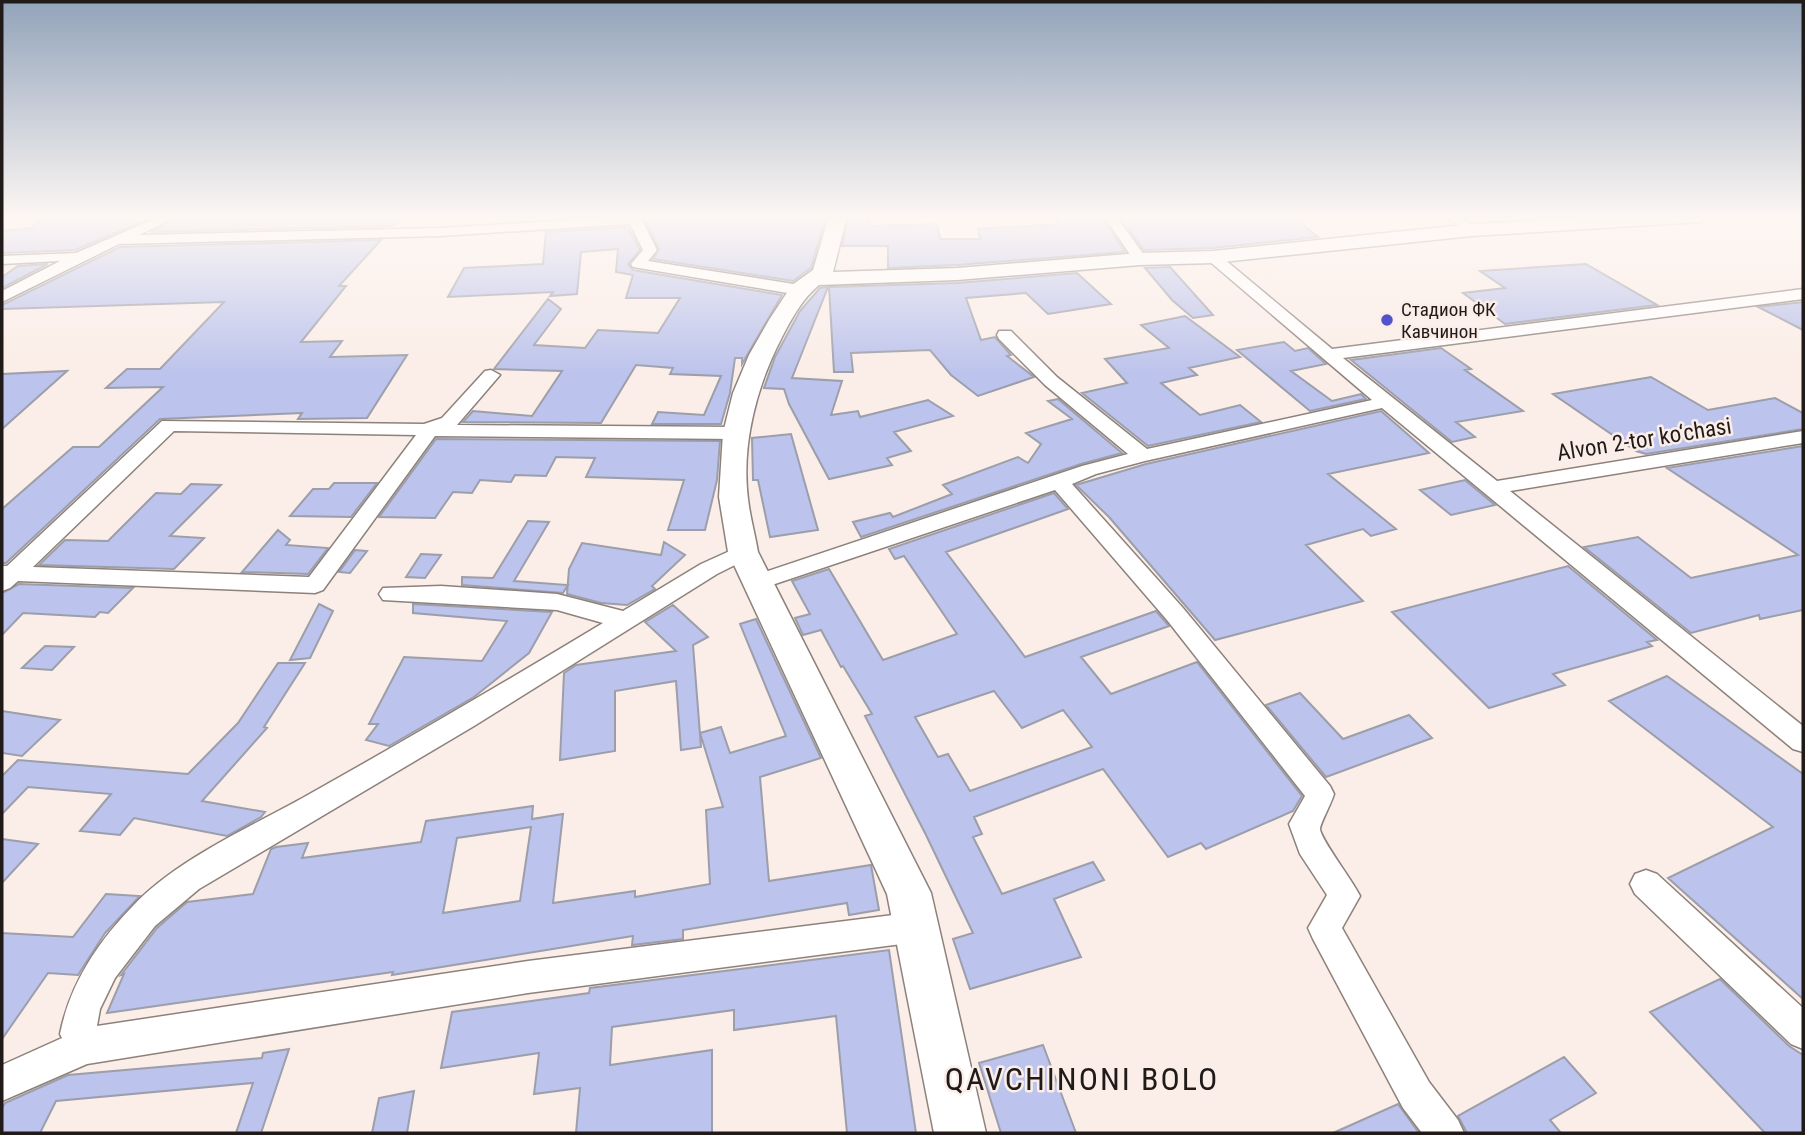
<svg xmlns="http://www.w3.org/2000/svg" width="1805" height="1135" font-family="'Roboto Condensed',sans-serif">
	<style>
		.building { fill: #bcc3ec; stroke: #9c9eaa; stroke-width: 2; fill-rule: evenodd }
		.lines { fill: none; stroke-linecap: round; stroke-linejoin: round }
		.street-casing { stroke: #8d817b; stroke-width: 3 }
		.secondary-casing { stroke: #8d817b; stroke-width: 3 }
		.street { fill: #fff; fill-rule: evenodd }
		.secondary { fill: #fff; fill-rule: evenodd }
		.poi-dot { fill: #5252c9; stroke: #fbede7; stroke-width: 2.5 }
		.labels { text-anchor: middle; stroke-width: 5; stroke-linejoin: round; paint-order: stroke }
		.far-poi-label { font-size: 19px; fill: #201b19; stroke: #fbede7; text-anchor: start }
		.street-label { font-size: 23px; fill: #201b19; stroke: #fbede7 }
		.near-quarter-label { font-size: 32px; letter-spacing: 2px; fill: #201b19; stroke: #fbede7 }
	</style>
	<rect width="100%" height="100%" fill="#fbede7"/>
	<path class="building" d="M 45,216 L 155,216 L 75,250 L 2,253 L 2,231 L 31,228 Z
		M 180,216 L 403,216 L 393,226 L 151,232 Z
		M 640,216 L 826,216 L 811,268 L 793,281 L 653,259 L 659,249 L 644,219 Z
		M 849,216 L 869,216 L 868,226 L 937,224 L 940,239 L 980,239 L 978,229 L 1059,224 L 1053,216 L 1101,216 L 1125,252 L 957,265 L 888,268 L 888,246 L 842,246 Z
		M 1119,216 L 1292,216 L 1318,237 L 1213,248 L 1144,250 Z
		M 628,227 L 640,250 L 628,264 L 633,270 L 782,295 L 742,364 L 742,358 L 735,358 L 730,393 L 721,424 L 652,424 L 658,412 L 704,415 L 721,376 L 670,374 L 673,368 L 636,365 L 601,423 L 463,422 L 473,411 L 532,416 L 562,371 L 494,369 L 548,299 L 561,309 L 534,345 L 585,348 L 598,330 L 658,333 L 680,298 L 626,298 L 633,275 L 616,272 L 618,249 L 581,252 L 577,294 L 550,296 L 553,292 L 448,297 L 464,268 L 543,264 L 546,232 Z
		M 381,240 L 339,286 L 346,286 L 301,342 L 342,341 L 330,357 L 407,355 L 367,418 L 298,419 L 302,413 L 160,419 L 6,563 L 2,563 L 2,509 L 73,447 L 99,447 L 163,387 L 106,388 L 127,369 L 160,369 L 224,302 L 2,309 L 2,305 L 120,247 Z
		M 48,264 L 2,288 L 2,277 L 18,266 Z
		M 1586,264 L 1657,305 L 1505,324 L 1463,293 L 1505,288 L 1480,271 Z
		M 1170,267 L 1213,315 L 1193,318 L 1172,300 L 1145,268 Z
		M 1077,273 L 1111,304 L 1048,314 L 1026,293 L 966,298 L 981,340 L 995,337 L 1011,355 L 1007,356 L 1034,377 L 978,396 L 951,375 L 930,350 L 851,353 L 853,372 L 834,372 L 829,287 L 957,283 Z
		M 828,287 L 792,378 L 842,381 L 831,415 L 858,411 L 860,417 L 928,400 L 953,416 L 894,432 L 911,451 L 887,458 L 892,465 L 829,479 L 789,404 L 784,389 L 764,388 L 775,357 L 800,311 L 820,288 Z
		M 1803,302 L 1803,330 L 1758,307 Z
		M 1185,316 L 1240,357 L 1189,368 L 1197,375 L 1161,383 L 1200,415 L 1240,405 L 1261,422 L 1148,446 L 1082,393 L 1127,383 L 1105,359 L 1169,348 L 1141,325 Z
		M 1284,342 L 1295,351 L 1308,348 L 1326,364 L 1291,371 L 1332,401 L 1361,394 L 1366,399 L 1310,411 L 1237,350 Z
		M 1441,348 L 1471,369 L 1465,370 L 1523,411 L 1456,422 L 1475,437 L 1452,442 L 1351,360 Z
		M 67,371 L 2,429 L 2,374 Z
		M 1651,377 L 1708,410 L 1775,398 L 1803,413 L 1803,429 L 1646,454 L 1636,451 L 1553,394 Z
		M 1058,399 L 1122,453 L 1081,464 L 861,537 L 853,522 L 890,513 L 893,517 L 952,494 L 943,485 L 1018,457 L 1028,463 L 1041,444 L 1026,433 L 1072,419 L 1048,401 Z
		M 1381,411 L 1429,453 L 1328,474 L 1396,529 L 1371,536 L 1363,529 L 1306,545 L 1363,601 L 1215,640 L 1109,517 L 1076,485 L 1146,464 Z
		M 791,434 L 818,530 L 770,537 L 758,480 L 753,480 L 752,438 Z
		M 436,439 L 720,441 L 717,480 L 705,530 L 668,530 L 684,480 L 586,477 L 595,458 L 556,457 L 546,476 L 515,475 L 511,482 L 480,480 L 472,493 L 453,492 L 435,518 L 379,517 Z
		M 1803,446 L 1803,610 L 1760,619 L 1759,615 L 1691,633 L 1584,547 L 1638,537 L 1691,578 L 1798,555 L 1667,468 Z
		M 1465,480 L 1495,505 L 1451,515 L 1420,490 Z
		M 334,483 L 377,483 L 351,517 L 290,516 L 313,489 L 329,489 Z
		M 191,484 L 221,485 L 170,536 L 204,538 L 174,569 L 39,565 L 65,540 L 108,541 L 156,493 L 181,494 Z
		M 1054,493 L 1068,509 L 946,552 L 1025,657 L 1156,611 L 1169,626 L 1081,657 L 1111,694 L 1197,662 L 1302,796 L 1293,811 L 1206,849 L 1201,843 L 1168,857 L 1103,769 L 974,817 L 982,834 L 973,837 L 1002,894 L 1093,862 L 1104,880 L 1054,899 L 1081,957 L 970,989 L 953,939 L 973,933 L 926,835 L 865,716 L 872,714 L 843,666 L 841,667 L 821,630 L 803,635 L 795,618 L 810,614 L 792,581 L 829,569 L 883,660 L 957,634 L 904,556 L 895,559 L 889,549 ZM 994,691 L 1022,728 L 1063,710 L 1092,747 L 970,791 L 948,754 L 938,757 L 915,717 Z
		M 528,521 L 549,522 L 514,581 L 568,585 L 563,593 L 462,585 L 462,577 L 493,578 Z
		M 278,530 L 290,540 L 286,545 L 328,548 L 308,574 L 242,572 Z
		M 664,542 L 685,555 L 652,586 L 655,589 L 627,605 L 601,603 L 567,594 L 569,569 L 582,543 L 661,555 Z
		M 355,550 L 367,551 L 350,573 L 339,572 Z
		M 421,554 L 441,555 L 425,578 L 406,577 Z
		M 1568,566 L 1657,640 L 1647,642 L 1652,646 L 1553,674 L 1565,685 L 1489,708 L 1392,612 Z
		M 19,584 L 133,588 L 108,613 L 100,612 L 95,617 L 23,613 L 2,635 L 2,593 Z
		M 319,604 L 333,611 L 310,658 L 290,660 Z
		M 413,604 L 552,612 L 529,653 L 474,697 L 389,746 L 366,740 L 378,724 L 369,724 L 404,657 L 482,661 L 507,621 L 413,613 Z
		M 673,605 L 708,637 L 693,645 L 701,747 L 681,750 L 676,681 L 615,691 L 615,751 L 560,760 L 564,673 L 576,665 L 676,651 L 645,622 Z
		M 756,619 L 821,758 L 760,777 L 769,881 L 871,865 L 879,910 L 849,915 L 847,903 L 683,930 L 683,939 L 632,945 L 633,936 L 392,975 L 393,972 L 107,1013 L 124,974 L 121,975 L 157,928 L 187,902 L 253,894 L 271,849 L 276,847 L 308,843 L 302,858 L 421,842 L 426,821 L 533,806 L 532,819 L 563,814 L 553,903 L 635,891 L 635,897 L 710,884 L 706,810 L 723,807 L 700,733 L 721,727 L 730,753 L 786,736 L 740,624 ZM 531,827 L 520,901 L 443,913 L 457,838 Z
		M 45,646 L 74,647 L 52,670 L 22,668 Z
		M 278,663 L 305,663 L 264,727 L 267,728 L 202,801 L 265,812 L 261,817 L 227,836 L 134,818 L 120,835 L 80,831 L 111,794 L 28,787 L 2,814 L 2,776 L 18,760 L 188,774 L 238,723 Z
		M 1667,676 L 1803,774 L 1803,999 L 1668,878 L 1773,827 L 1609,701 Z
		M 1300,693 L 1343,739 L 1409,715 L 1432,738 L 1326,777 L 1266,705 Z
		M 2,711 L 60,720 L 22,756 L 2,753 Z
		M 2,839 L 38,844 L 2,883 Z
		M 106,894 L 140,896 L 105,933 L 78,975 L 48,973 L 2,1039 L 2,933 L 73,937 Z
		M 889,950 L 916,1133 L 847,1133 L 836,1016 L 734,1030 L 734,1010 L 612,1027 L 610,1065 L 712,1050 L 712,1133 L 576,1133 L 580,1088 L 534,1094 L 539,1053 L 441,1068 L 452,1012 L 589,993 L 590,988 Z
		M 1720,979 L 1789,1046 L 1803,1055 L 1803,1133 L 1765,1133 L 1650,1012 Z
		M 1043,1045 L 1076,1133 L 1001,1133 L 979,1063 Z
		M 289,1049 L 261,1133 L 236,1133 L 253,1083 L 56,1101 L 40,1133 L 2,1133 L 2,1108 L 5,1103 L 68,1075 L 262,1058 L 263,1053 Z
		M 1564,1057 L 1596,1093 L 1550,1120 L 1561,1133 L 1467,1133 L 1458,1116 Z
		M 414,1091 L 407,1133 L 372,1133 L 379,1098 Z
		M 1398,1104 L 1419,1133 L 1333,1133 Z"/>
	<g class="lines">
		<defs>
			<path id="street" d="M 161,216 L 178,216 L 139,235 L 441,228 L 635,216 L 642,220 L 657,250 L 648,261 L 800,285 L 808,290 L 800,295 L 633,267 L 631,264 L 643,250 L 630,224 L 441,236 L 119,244 L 2,302 L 2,291 L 60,261 L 2,264 L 2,256 L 76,253 Z
				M 1104,216 L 1116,216 L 1147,259 L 1145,262 L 1135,262 Z
				M 1444,216 L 1459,216 L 1479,230 L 1472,234 Z
				M 1213,253 L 1218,254 L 1332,349 L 1803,289 L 1803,299 L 1343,358 L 1497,481 L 1803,431 L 1803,443 L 1510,491 L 1803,726 L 1803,752 L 1793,749 L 1382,408 L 1145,461 L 1096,474 L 1072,484 L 1183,608 L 1330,786 L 1334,794 C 1332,802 1320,824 1320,829 C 1321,840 1353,881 1360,896 L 1342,928 L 1429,1082 L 1458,1120 L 1464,1133 L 1422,1133 L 1403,1108 L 1313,939 L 1308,928 L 1327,895 L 1300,854 L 1289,824 L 1305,796 L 1167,620 L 1055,490 L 766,587 L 758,590 L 750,587 L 746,582 L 750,577 L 1082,466 L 1128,454 L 1045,385 L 999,339 L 997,335 L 999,331 L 1011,331 L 1057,377 L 1147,449 L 1372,400 L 1208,260 L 1206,257 L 1208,254 Z
				M 491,370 L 500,375 L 457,425 L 736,427 L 746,433 L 736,439 L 435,436 L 323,590 L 315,593 L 18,581 L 10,588 L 2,591 L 2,566 L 7,566 L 162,421 L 424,424 L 442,418 L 485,371 ZM 174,431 L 416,435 L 309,577 L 33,567 Z
				M 743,545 L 751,547 L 754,552 L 751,557 L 717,574 L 474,726 L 199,889 L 155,926 L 115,978 L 100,1009 L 97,1026 L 528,961 L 917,912 L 928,916 L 933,927 L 928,938 L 917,942 L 528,993 L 87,1064 L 2,1101 L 2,1065 L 62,1038 L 60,1034 C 70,984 97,943 132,907 C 177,859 249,828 306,796 C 406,740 505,682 603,623 L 557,610 L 383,600 L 379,594 L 383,588 L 441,586 L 557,594 L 623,611 L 701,564 Z
				M 1646,870 L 1657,874 L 1803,1008 L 1803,1049 L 1791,1044 L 1635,894 L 1630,884 L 1635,874 Z"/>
			<path id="secondary" d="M 829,216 L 847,216 L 833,272 L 957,268 L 1140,253 L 1213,251 L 1472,224 L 1615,216 L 1710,216 L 1701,222 L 1472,236 L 1213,263 L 1140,265 L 957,280 L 819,285 C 802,299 792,318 782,337 C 757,385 741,444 748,499 C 750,517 755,534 758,552 L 931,893 L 986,1133 L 934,1133 L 887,894 L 728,552 L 719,497 L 723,433 L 733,393 L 749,355 L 769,320 L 792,285 L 813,270 Z"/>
		</defs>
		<use href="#street" class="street-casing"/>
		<use href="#secondary" class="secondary-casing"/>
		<use href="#street" class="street"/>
		<use href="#secondary" class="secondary"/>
	</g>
	<linearGradient id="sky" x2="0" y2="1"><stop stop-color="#92a3ba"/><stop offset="0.58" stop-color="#fdf7f4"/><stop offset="1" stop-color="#fdf7f4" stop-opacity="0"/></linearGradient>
	<rect width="1805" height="375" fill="url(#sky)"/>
	<circle class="poi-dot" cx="1387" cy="320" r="7"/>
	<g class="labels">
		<g class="far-poi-label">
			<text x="1401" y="316">Стадион ФК<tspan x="1401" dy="22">Кавчинон</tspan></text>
		</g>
		<g class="street-label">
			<text transform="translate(1644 439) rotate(-9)" y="8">Alvon 2-tor ko‘chasi</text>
		</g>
		<g class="near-quarter-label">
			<text x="1082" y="1090">QAVCHINONI BOLO</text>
		</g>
	</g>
	<rect width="1805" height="1135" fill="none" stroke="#201b19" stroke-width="7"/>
</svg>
